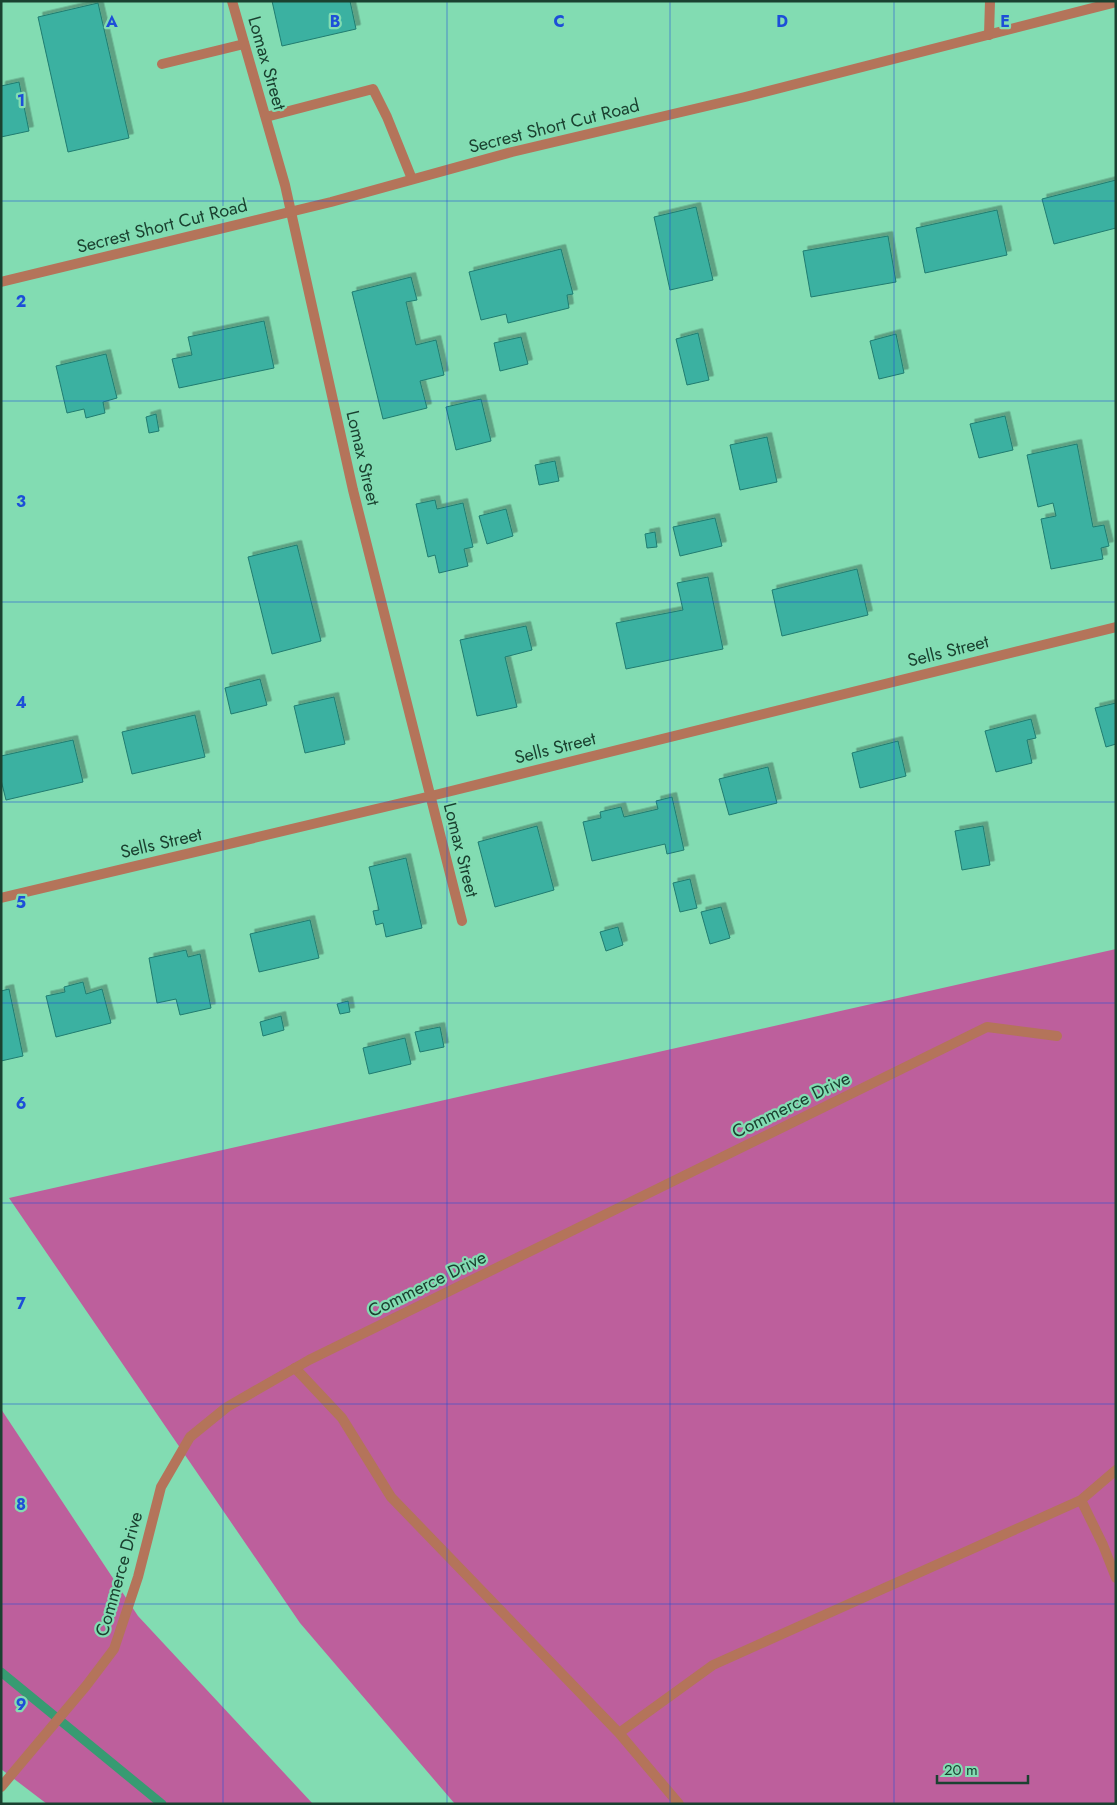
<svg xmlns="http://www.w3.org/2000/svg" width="1117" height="1805" font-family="Jost,sans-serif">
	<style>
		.forest { fill: #bd5f9c }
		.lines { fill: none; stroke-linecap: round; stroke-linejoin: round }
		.stream { stroke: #379b72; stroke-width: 9 }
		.building { fill: #3ab1a1; stroke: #207c70; filter: url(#shadow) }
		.service { stroke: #b4745a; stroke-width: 10 }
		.minor { stroke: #b4745a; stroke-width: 10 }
		.tertiary { stroke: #b4745a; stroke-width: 10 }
		.grid { fill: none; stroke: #1d4ed8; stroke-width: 1; stroke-opacity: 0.55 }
		.labels { text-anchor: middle; stroke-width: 4.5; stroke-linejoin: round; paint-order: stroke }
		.street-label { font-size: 18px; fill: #1a4130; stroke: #82dcb2 }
		.grid-label { font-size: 16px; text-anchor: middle; font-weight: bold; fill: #1d4ed8; stroke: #82dcb2; stroke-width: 4.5; stroke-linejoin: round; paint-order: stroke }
	</style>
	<defs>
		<filter id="shadow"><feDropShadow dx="4.5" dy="-4.5" stdDeviation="0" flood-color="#0004"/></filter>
	</defs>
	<rect width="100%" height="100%" fill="#82dcb2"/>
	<path class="forest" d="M 1116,949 L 1116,1804 L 455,1804 L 300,1623 L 9,1198 Z
		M 1,1409 L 138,1616 L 313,1804 L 47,1804 L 1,1769 Z"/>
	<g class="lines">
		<path class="stream" d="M 1,1672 L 162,1804"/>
	</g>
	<path class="building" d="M 272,1 L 350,1 L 356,29 L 282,46 Z
		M 98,3 L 129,138 L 68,152 L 38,17 Z
		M 19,82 L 29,131 L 1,137 L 1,86 Z
		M 1116,180 L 1116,228 L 1054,244 L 1042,199 Z
		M 696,207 L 713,280 L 670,290 L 654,217 Z
		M 997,210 L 1007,255 L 925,273 L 916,228 Z
		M 888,236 L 896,282 L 811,297 L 803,251 Z
		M 561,249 L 573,294 L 567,295 L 569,308 L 508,323 L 506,314 L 481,320 L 469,272 Z
		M 411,277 L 417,300 L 406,302 L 416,345 L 436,340 L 444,375 L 420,381 L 427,408 L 383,419 L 352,292 Z
		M 264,321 L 274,368 L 179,388 L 172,359 L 192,355 L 188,337 Z
		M 698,333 L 709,380 L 687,385 L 676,339 Z
		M 896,334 L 904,373 L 879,379 L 870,341 Z
		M 521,337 L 528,364 L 500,371 L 494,343 Z
		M 106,354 L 117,398 L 103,402 L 105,413 L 86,418 L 84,409 L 67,413 L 56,366 Z
		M 481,399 L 491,441 L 456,450 L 446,407 Z
		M 156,414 L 159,431 L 149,433 L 146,417 Z
		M 1005,416 L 1013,450 L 979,458 L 970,424 Z
		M 767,437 L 777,482 L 740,490 L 730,445 Z
		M 1077,444 L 1093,527 L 1104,525 L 1109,546 L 1101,548 L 1103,559 L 1051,569 L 1041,519 L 1056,516 L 1053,503 L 1038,507 L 1027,455 Z
		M 555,461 L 559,481 L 539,485 L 535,465 Z
		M 435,500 L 437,509 L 463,503 L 473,547 L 464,549 L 468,566 L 439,573 L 435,555 L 428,557 L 416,504 Z
		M 506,509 L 513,536 L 487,544 L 479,516 Z
		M 715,518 L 722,546 L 680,556 L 673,527 Z
		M 655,532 L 657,547 L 647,548 L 645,534 Z
		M 297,545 L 321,641 L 272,654 L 248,557 Z
		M 857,569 L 868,615 L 782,636 L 772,590 Z
		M 708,577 L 723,649 L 626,669 L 616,623 L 683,610 L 677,583 Z
		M 526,626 L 532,650 L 505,657 L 517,707 L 477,716 L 460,640 Z
		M 260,679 L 267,705 L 231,714 L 225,688 Z
		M 334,697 L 345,744 L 305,753 L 294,706 Z
		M 1116,703 L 1116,744 L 1106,747 L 1095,708 Z
		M 195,715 L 205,757 L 132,774 L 122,732 Z
		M 1031,719 L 1036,738 L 1027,740 L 1032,763 L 996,772 L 985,731 Z
		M 73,740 L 83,782 L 6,800 L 1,780 L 1,756 Z
		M 898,741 L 906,776 L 860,788 L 852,753 Z
		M 768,767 L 777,803 L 729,815 L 719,779 Z
		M 672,797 L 684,850 L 667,854 L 665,844 L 592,861 L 583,822 L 601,818 L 600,812 L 621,807 L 624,817 L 658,809 L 656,801 Z
		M 537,826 L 554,890 L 495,907 L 478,842 Z
		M 983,826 L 990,865 L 962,870 L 955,831 Z
		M 406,858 L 422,928 L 386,937 L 383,923 L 376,925 L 373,911 L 379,910 L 369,867 Z
		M 690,879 L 697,908 L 680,912 L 673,883 Z
		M 721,907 L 730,938 L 710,944 L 701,912 Z
		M 310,920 L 319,958 L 259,972 L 250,934 Z
		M 618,927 L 623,945 L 606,951 L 600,932 Z
		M 186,950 L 188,957 L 200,954 L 211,1008 L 180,1015 L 176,999 L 157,1003 L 149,958 Z
		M 83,982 L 86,994 L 102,989 L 111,1023 L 56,1037 L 46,996 L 65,992 L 64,987 Z
		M 9,989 L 23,1056 L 1,1061 L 1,991 Z
		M 348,1001 L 350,1012 L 340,1014 L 337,1004 Z
		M 281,1016 L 284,1030 L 263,1036 L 260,1022 Z
		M 440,1027 L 444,1047 L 420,1052 L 415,1032 Z
		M 405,1038 L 411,1064 L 369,1074 L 363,1048 Z"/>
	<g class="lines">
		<path class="service" d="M 989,35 L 990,1
			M 162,64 L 244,44
			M 266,117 L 373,89 L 387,117 L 412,179
			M 295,1368 L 342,1418 L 391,1497 L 619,1733 L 713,1665 L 1081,1500 L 1116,1470
			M 1081,1500 L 1103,1545 L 1116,1578
			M 619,1733 L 679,1804"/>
		<path class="minor" d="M 232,1 L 285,185 L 353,490 L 462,921
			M 1,898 L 431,796 L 1116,627
			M 1,1787 L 86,1686 L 114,1649 L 138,1577 L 161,1487 L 190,1437 L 227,1407 L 309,1360 L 987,1027 L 1057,1036"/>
		<path class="tertiary" d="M 1,282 L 331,202 L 512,152 L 745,97 L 1116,2"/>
	</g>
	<path class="grid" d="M 223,1 L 223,1804M 447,1 L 447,1804M 670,1 L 670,1804M 894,1 L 894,1804M 1,201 L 1116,201M 1,401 L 1116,401M 1,602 L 1116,602M 1,802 L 1116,802M 1,1003 L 1116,1003M 1,1203 L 1116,1203M 1,1404 L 1116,1404M 1,1604 L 1116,1604"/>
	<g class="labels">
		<g class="street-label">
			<text transform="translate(267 63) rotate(74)" y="6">Lomax Street</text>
			<text transform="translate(554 126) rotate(-14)" y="6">Secrest Short Cut Road</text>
			<text transform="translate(162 226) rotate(-14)" y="6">Secrest Short Cut Road</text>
			<text transform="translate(363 458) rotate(77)" y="6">Lomax Street</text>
			<text transform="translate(948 651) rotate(-14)" y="6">Sells Street</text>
			<text transform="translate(555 748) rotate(-14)" y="6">Sells Street</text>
			<text transform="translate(161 843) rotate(-13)" y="6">Sells Street</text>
			<text transform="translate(461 850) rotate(76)" y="6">Lomax Street</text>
			<text transform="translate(791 1105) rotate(-26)" y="6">Commerce Drive</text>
			<text transform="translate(427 1284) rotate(-26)" y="6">Commerce Drive</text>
			<text transform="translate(119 1574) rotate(-74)" y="6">Commerce Drive</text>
		</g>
	</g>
	<g class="grid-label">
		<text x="112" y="27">A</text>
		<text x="335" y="27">B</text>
		<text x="559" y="27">C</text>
		<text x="782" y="27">D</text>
		<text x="1005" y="27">E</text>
		<text x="21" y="106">1</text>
		<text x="21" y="307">2</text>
		<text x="21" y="507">3</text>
		<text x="21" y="708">4</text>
		<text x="21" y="908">5</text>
		<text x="21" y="1109">6</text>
		<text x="21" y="1309">7</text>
		<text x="21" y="1510">8</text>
		<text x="21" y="1710">9</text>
	</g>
	<rect width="1117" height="1805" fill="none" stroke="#1a4130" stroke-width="5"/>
	<path d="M937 1775v8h91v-8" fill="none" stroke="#1a4130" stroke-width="2.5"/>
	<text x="944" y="1775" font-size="15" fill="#1a4130" stroke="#82dcb2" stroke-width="4" paint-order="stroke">20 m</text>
</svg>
